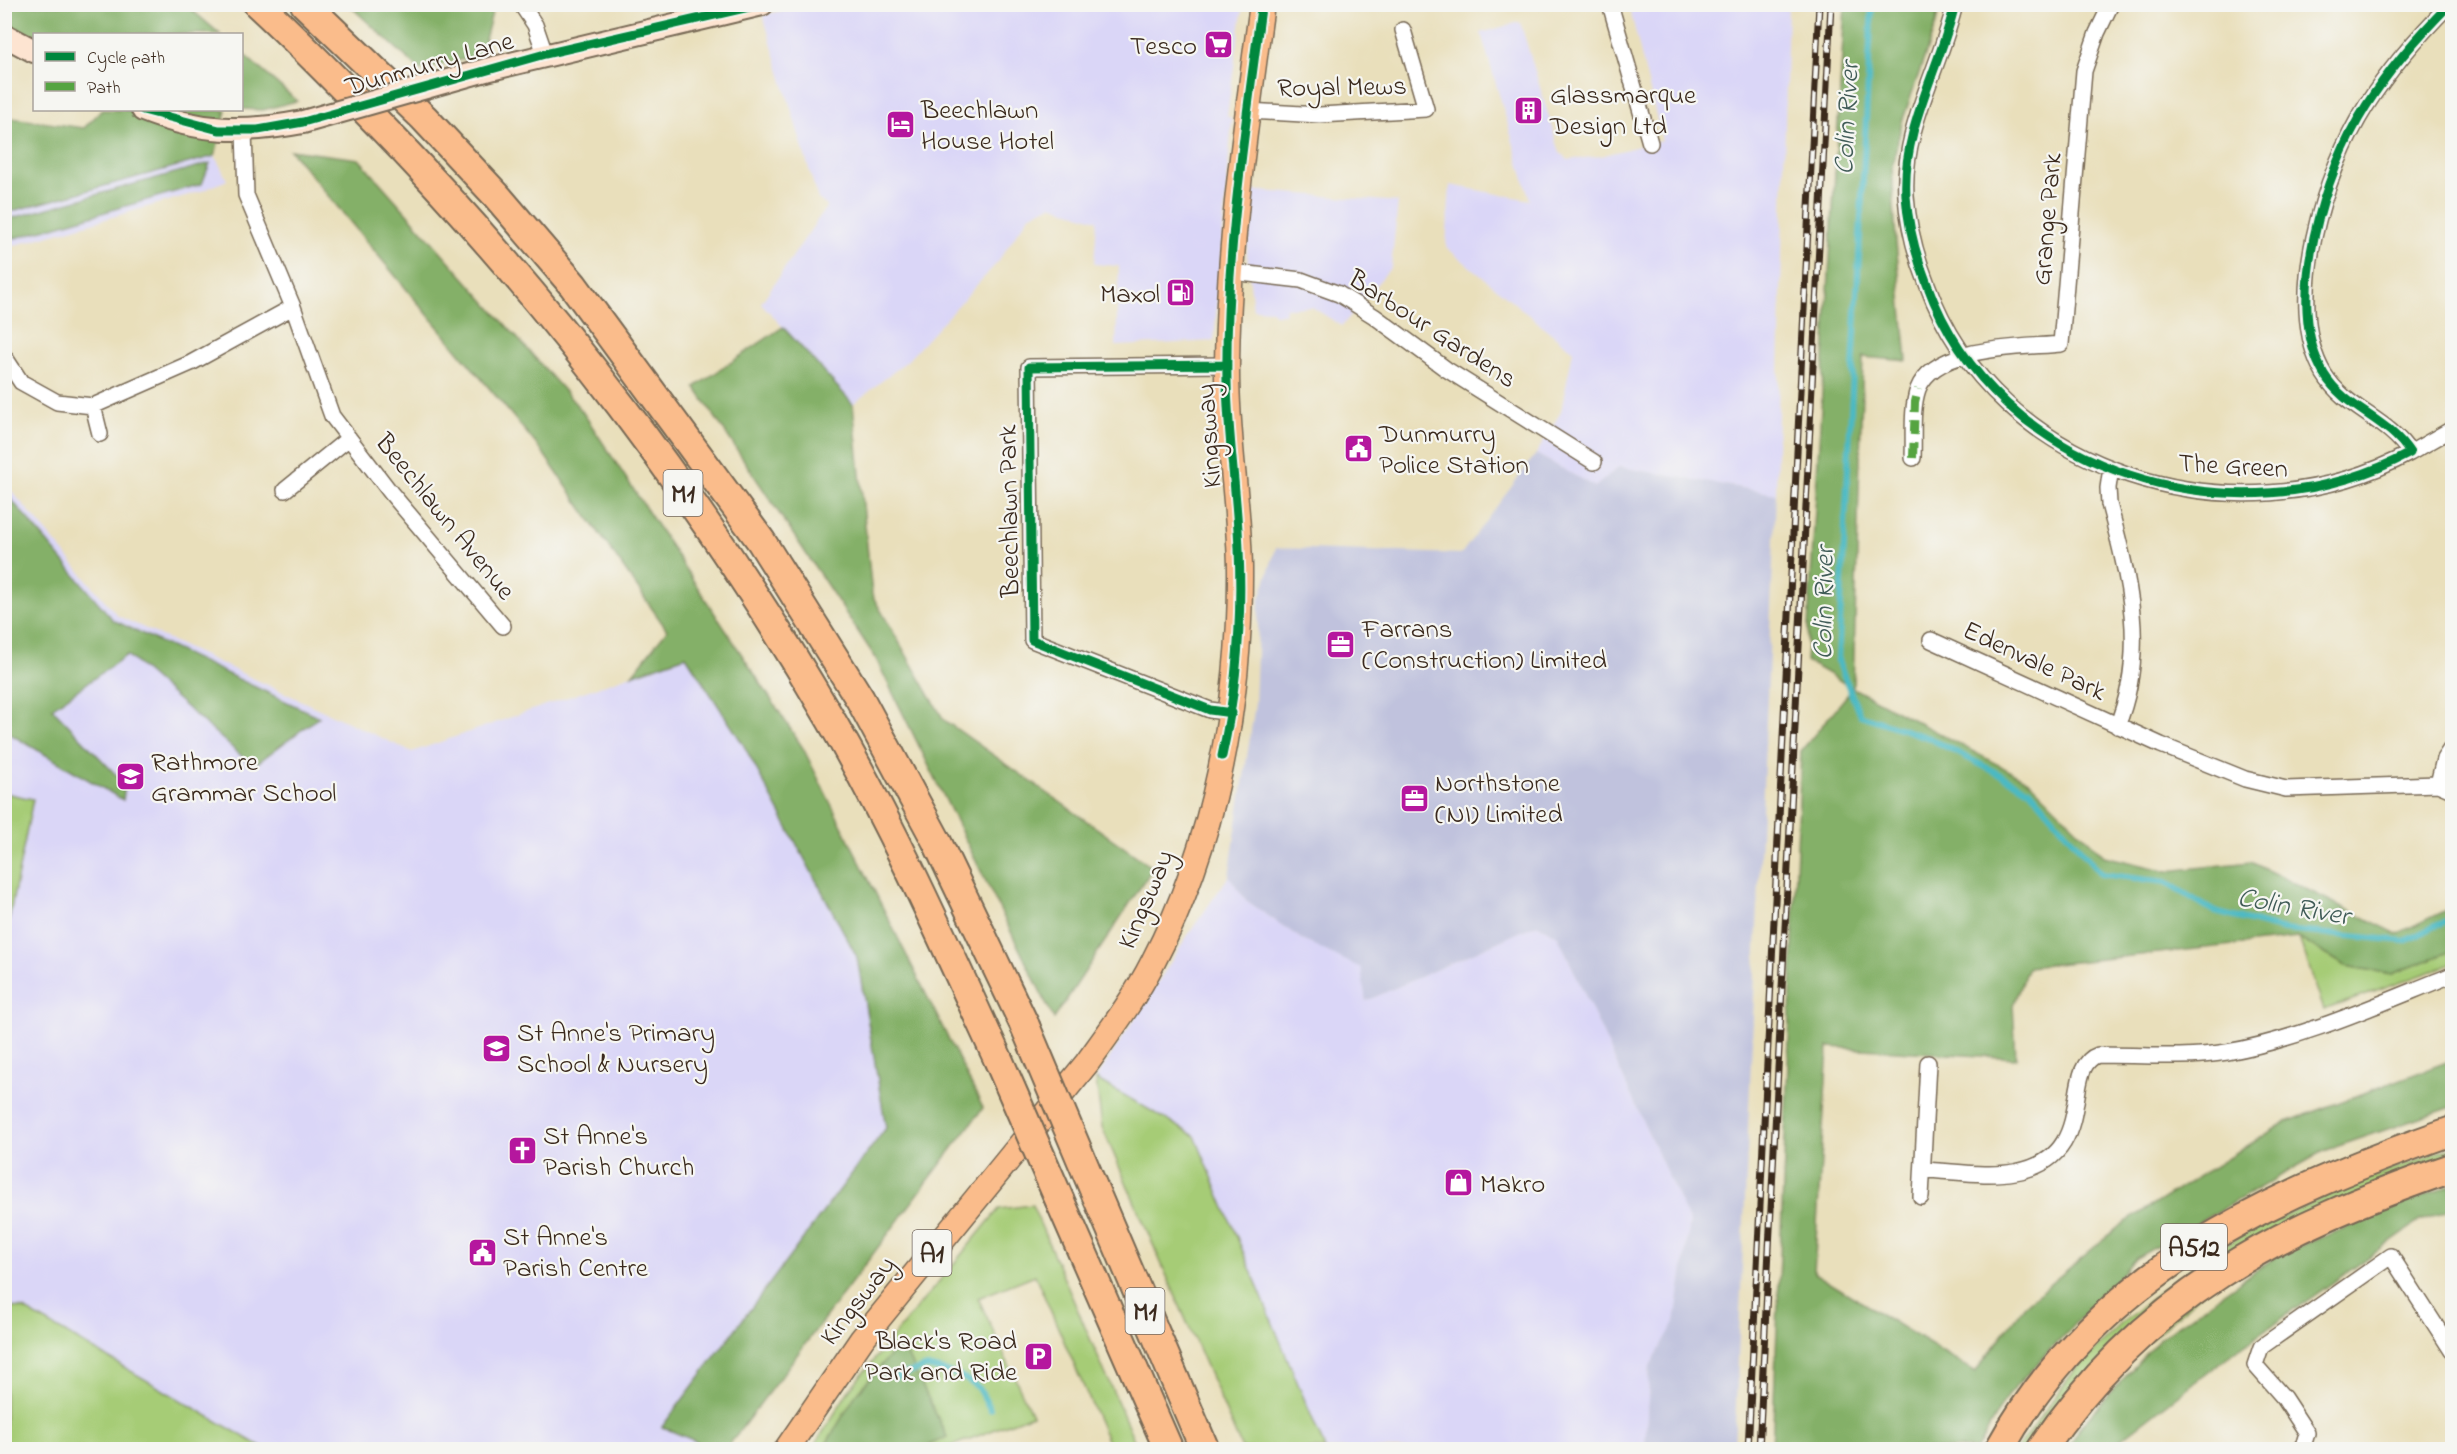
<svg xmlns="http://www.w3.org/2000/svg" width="2457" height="1454" font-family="'Indie Flower',sans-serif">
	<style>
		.built { fill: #dad6f7 }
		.industrial { fill: #c0c2dd }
		.green { fill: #a6cc76; stroke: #707b4a; stroke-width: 1.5 }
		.forest { fill: #84b067; stroke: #606d42; stroke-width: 1.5 }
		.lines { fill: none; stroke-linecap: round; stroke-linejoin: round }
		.stream { stroke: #4bb9c3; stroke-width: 6 }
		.street-casing { stroke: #786955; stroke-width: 18 }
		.secondary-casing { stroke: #786955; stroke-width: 26 }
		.primary-casing { stroke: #786955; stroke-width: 27 }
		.highway-casing { stroke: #786955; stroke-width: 32 }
		.street { stroke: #fff; stroke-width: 15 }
		.secondary { stroke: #fde4d1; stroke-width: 22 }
		.primary { stroke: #fabc8b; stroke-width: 24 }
		.highway { stroke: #fabc8b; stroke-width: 28 }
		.rail-casing { stroke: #3b2a1e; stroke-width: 7 }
		.rail { stroke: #f6f6f2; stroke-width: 4.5; stroke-dasharray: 14; stroke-linecap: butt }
		.secondary-bridge-casing { stroke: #786955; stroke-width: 26; stroke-linecap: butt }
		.highway-bridge-casing { stroke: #786955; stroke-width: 32; stroke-linecap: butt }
		.secondary-bridge { stroke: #fde4d1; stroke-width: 22 }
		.highway-bridge { stroke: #fabc8b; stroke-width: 28 }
		.quiet { stroke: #54a441; stroke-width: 8; stroke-dasharray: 15 8; stroke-linecap: butt }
		.cycleway-casing { stroke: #f6f6f2; stroke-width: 13 }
		.cycleway { stroke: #00873e; stroke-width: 9 }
		.labels { text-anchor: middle; stroke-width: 4.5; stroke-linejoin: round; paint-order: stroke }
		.shield { fill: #f6f6f2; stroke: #73675e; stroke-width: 1.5 }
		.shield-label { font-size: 26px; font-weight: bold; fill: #3b2a1e }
		.poi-label { font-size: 27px; fill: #3b2a1e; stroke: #f6f6f2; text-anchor: start }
		.street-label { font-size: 27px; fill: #3b2a1e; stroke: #f6f6f2 }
		.water-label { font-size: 28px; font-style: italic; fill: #415c58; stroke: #f6f6f2 }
	</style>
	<rect width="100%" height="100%" fill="#f6f6f2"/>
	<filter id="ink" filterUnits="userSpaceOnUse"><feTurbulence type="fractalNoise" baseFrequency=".0167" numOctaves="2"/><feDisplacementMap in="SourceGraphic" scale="12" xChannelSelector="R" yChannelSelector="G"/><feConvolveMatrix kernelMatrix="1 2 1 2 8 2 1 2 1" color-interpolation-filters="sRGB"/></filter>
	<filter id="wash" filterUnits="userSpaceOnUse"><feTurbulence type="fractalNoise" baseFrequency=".008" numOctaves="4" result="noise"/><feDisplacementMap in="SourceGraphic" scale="24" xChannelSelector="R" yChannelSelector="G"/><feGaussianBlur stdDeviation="1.35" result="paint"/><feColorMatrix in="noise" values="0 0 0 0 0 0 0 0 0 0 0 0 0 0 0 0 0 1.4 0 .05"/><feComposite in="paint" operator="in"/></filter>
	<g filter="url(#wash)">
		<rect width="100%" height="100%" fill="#e9dfbb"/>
		<path class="built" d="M 810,4 L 1243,5 L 1227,116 L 1232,119 L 1214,341 L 1116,346 L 1119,266 L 1094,264 L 1097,220 L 1051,205 L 1029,216 L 996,264 L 907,361 L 853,404 L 761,303 L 827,206 L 818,199 L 763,15 Z
			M 1629,5 L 1788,5 L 1776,494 L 1619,467 L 1595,487 L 1536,454 L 1561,412 L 1573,351 L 1446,247 L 1450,185 L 1530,200 L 1481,33 L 1520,22 L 1560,153 L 1568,160 L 1601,156 L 1662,140 Z
			M 215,156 L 227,180 L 202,191 L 5,248 L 5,213 Z
			M 1249,190 L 1398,202 L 1391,267 L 1342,326 L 1312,307 L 1286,308 L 1285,314 L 1274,314 L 1272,310 L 1253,309 L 1247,254 Z
			M 4,482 L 118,616 L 412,752 L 686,656 L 743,744 L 857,957 L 941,1140 L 830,1276 L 697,1449 L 265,1449 L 24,1309 L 5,1306 Z
			M 1229,876 L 1246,900 L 1303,940 L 1362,968 L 1366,1001 L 1537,924 L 1558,936 L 1690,1223 L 1675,1323 L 1650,1366 L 1645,1449 L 1325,1449 L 1195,1136 L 1096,1079 L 1188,935 Z"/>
		<path class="industrial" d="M 1536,454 L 1595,487 L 1619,467 L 1776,494 L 1734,1449 L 1645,1449 L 1650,1366 L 1675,1322 L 1690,1223 L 1558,936 L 1537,924 L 1366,1001 L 1361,968 L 1303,940 L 1246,900 L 1229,876 L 1255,704 L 1259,602 L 1276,548 L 1461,554 Z"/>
		<path class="green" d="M 5,793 L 33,799 L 5,939 L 4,793 Z
			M 2299,938 L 2346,966 L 2392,974 L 2452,951 L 2452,964 L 2324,1010 Z
			M 1096,1079 L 1195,1136 L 1325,1449 L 1242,1449 L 1102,1127 Z
			M 2452,1147 L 2452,1161 L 2256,1243 L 2031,1449 L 2016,1450 L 2078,1366 L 2123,1322 L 2167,1286 L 2239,1237 L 2359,1182 Z
			M 1032,1205 L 1138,1449 L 1111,1449 L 1035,1275 L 978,1298 L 1032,1415 L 944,1449 L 812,1450 L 849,1390 L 999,1209 Z
			M 5,1306 L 24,1309 L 265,1449 L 5,1449 Z"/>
		<path class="forest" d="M 4,5 L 186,5 L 220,34 L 34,34 L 34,51 L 5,35 Z
			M 349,5 L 493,4 L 494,5 L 481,55 L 420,70 Z
			M 1845,5 L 1939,5 L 1936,24 L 1902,122 L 1892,167 L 1896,242 L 1907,361 L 1863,357 L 1853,688 L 2029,781 L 2104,856 L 2167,871 L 2251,862 L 2397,934 L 2452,907 L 2452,951 L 2392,974 L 2346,966 L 2298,938 L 2028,967 L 2013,1005 L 2016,1058 L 1828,1047 L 1814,1273 L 1975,1372 L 2025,1305 L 2121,1225 L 2284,1123 L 2452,1060 L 2452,1107 L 2324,1151 L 2136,1258 L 2007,1396 L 1977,1449 L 1772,1449 L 1801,751 L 1853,688 L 1806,661 Z
			M 242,53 L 297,101 L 263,110 L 242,109 Z
			M 102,110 L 226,110 L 215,156 L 5,213 L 5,117 L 84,128 Z
			M 290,150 L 359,159 L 582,411 L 803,748 L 983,1108 L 726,1449 L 714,1449 L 662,1427 L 886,1128 L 857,957 L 743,744 L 686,656 L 632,675 L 667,630 L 541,450 Z
			M 210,163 L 202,184 L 5,241 L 5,220 Z
			M 783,327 L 853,404 L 872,595 L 944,720 L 1153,868 L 1054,1019 L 875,657 L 695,387 Z
			M 4,491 L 113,620 L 319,717 L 253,766 L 127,655 L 52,708 L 125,784 L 123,800 L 5,731 Z
			M 2452,1184 L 2452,1209 L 2420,1221 L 2226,1358 L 2108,1449 L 2066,1450 L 2082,1425 L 2161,1337 L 2278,1255 Z
			M 901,1342 L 947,1437 L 921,1449 L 823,1449 L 855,1396 Z"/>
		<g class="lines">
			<path class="stream" d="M 1872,4 L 1838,661 L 1860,715 L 1929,738 L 2030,790 L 2101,874 L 2166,882 L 2215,912 L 2284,930 L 2405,941 L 2452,918
				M 895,1377 L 927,1367 L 959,1375 L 979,1388 L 990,1409"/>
		</g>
	</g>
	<g filter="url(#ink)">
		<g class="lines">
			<defs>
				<path id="street" d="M 521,4 L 535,25 L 545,54
					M 1610,4 L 1650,143
					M 1955,4 C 1940,69 1902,127 1906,196 C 1908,226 1916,256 1927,284 C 1996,475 2237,546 2410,453 C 2388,418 2346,410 2324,374 C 2282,304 2325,170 2366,106 C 2390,68 2418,36 2450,4
					M 1248,111 L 1320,115 L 1426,109 L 1403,30
					M 244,130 L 246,195 L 293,307 L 332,416 L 391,493 L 503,626
					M 1232,272 L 1301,280 L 1339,294 L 1374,316 L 1446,369 L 1594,462
					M 4,356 L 21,382 L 57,402 L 93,406 L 191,363 L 293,307
					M 1227,365 L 1029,367 L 1032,640 L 1210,710 L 1232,713
					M 93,406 L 100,434
					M 2410,453 L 2452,429
					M 1913,458 C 1914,436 1911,409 1918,389 C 1935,345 2021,348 2061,344 L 2084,71 L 2097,33 L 2111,4
					M 2111,468 L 2108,488 L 2109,504 C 2129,579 2148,651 2117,726
					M 285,490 L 349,438
					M 1931,640 L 2161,745 L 2245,779 L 2286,789 L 2438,784 L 2452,790
					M 2438,784 L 2444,759 L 2452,747
					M 1923,1170 C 1953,1171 1986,1177 2015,1172 C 2101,1157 2059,1068 2098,1055 C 2140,1055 2185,1059 2227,1052 C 2302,1039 2381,1003 2452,975
					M 1921,1197 L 1928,1063
					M 2302,1450 L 2307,1433 L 2284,1398 L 2255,1365 L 2261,1347 L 2391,1256 L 2452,1351"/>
				<path id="secondary" d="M 4,35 L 34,51
					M 486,70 L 762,4
					M 143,110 C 200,133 244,133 303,122"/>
				<path id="primary" d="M 786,1450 L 862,1339 L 1087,1063 C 1110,1031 1135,998 1153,962 C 1215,843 1241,702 1240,568 C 1239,501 1226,433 1227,365 C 1228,245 1246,124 1262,4"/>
				<path id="highway" d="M 258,4 C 298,41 336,80 374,119 C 549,298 705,504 831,720 C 894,829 945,944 998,1059
					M 305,4 L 424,118 L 496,195 L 573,285 L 761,541 L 860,699 L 936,840 L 1025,1026
					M 1087,1173 L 1205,1450
					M 1060,1201 L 1169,1450
					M 1999,1450 C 2097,1272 2271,1194 2452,1131
					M 2041,1450 C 2146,1294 2280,1227 2452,1168"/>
			</defs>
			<use href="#street" class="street-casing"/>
			<use href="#secondary" class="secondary-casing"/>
			<use href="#primary" class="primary-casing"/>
			<use href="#highway" class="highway-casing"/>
			<use href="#street" class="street"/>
			<use href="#secondary" class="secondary"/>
			<use href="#primary" class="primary"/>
			<use href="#highway" class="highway"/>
			<defs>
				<path id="rail" d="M 1748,1450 L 1819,4
					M 1759,1450 L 1831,4"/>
			</defs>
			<use href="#rail" class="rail-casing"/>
			<use href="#rail" class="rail"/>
			<defs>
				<path id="secondary-bridge" d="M 303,122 L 486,70"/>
				<path id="highway-bridge" d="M 1025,1026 L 1087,1173
					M 998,1059 L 1060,1201"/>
			</defs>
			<use href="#secondary-bridge" class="secondary-bridge-casing"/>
			<use href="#highway-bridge" class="highway-bridge-casing"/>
			<use href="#secondary-bridge" class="secondary-bridge"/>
			<use href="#highway-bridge" class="highway-bridge"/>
			<path class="quiet" d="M 1913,458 L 1915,402 L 1918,389"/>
			<defs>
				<path id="cycleway" d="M 1955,4 C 1940,69 1902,127 1906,196 C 1908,226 1916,256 1927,284 C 1996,475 2237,546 2410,453 C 2388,418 2346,410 2324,374 C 2282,304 2325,170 2366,106 C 2390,68 2418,36 2450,4
					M 143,110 L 219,130 L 258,130 L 303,122 L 545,54 L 762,4
					M 1227,365 L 1029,367 L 1032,640 L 1210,710 L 1232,713
					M 1222,756 C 1237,689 1242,618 1239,549 C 1237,493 1228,438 1227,382 C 1225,257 1245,131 1261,8"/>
			</defs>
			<use href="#cycleway" class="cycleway-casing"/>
			<use href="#cycleway" class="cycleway"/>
		</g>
	</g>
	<defs>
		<symbol id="supermarket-square" viewBox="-11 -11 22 22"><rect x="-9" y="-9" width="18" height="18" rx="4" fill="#b5179e" stroke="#f6f6f2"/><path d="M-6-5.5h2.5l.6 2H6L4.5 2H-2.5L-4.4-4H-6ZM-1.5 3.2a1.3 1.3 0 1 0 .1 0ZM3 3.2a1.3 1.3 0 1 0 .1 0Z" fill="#fff"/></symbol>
		<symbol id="building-square" viewBox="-11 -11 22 22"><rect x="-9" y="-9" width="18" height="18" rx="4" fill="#b5179e" stroke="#f6f6f2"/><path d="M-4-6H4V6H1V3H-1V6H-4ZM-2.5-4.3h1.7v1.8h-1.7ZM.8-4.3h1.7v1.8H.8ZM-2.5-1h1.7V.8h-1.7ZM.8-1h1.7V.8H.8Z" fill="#fff"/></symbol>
		<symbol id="hotel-square" viewBox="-11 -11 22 22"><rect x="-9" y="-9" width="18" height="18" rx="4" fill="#b5179e" stroke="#f6f6f2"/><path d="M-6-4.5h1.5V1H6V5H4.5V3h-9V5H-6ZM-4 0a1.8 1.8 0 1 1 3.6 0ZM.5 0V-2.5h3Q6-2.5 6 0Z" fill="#fff"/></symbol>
		<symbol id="fuel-square" viewBox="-11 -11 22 22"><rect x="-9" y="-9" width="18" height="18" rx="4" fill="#b5179e" stroke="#f6f6f2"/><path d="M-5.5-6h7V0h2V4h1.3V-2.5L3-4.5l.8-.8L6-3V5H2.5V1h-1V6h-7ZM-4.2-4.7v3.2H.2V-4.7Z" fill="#fff"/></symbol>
		<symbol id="civic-square" viewBox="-11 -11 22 22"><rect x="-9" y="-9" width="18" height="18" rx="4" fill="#b5179e" stroke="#f6f6f2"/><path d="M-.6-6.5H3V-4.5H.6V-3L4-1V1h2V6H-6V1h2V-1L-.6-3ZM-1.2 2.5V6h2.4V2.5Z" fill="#fff"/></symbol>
		<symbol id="office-square" viewBox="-11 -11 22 22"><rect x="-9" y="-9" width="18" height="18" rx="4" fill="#b5179e" stroke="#f6f6f2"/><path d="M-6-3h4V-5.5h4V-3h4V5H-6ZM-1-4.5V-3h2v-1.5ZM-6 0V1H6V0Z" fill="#fff"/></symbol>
		<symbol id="school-square" viewBox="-11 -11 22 22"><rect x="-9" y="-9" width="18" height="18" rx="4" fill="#b5179e" stroke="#f6f6f2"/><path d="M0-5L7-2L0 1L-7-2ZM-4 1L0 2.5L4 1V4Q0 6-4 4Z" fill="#fff"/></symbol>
		<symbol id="church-square" viewBox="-11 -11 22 22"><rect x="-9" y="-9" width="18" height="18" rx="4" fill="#b5179e" stroke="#f6f6f2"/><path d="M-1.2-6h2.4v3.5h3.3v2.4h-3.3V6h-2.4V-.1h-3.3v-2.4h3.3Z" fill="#fff"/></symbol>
		<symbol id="shop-square" viewBox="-11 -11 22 22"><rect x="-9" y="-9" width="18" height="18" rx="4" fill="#b5179e" stroke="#f6f6f2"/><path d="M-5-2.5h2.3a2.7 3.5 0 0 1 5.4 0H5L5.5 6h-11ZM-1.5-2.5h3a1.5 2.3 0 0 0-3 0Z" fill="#fff"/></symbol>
		<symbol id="parking-square" viewBox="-11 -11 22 22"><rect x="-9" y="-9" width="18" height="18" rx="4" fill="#b5179e" stroke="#f6f6f2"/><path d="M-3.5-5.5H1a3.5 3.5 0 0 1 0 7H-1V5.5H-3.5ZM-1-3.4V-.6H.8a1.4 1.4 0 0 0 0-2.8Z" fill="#fff"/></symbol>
	</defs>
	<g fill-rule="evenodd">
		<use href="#supermarket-square" x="1202" y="28" width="33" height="33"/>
		<use href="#building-square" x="1512" y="94" width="33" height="33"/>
		<use href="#hotel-square" x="884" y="108" width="33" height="33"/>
		<use href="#fuel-square" x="1164" y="276" width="33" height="33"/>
		<use href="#civic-square" x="1342" y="432" width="33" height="33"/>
		<use href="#office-square" x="1324" y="628" width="33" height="33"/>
		<use href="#school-square" x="114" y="760" width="33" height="33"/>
		<use href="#office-square" x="1398" y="782" width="33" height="33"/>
		<use href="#school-square" x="480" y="1032" width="33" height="33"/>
		<use href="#church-square" x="506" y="1134" width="33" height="33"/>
		<use href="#shop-square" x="1442" y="1166" width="33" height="33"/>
		<use href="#civic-square" x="466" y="1236" width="33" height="33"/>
		<use href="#parking-square" x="1022" y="1340" width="33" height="33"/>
	</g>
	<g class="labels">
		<g class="shield">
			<rect x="663.5" y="470" width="39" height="46" rx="4.5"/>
			<rect x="2161" y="1224" width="66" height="46" rx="4.5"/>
			<rect x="912.5" y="1230" width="39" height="46" rx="4.5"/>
			<rect x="1125.5" y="1288" width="39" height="46" rx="4.5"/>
		</g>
		<g class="shield-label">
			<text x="683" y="502">M1</text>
			<text x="2194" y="1256">A512</text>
			<text x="932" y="1262">A1</text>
			<text x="1145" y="1320">M1</text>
		</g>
		<g class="poi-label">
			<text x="1197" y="54" text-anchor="end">Tesco</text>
			<text x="1550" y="103">Glassmarque<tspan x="1550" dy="31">Design Ltd</tspan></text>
			<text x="921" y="118">Beechlawn<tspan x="921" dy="31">House Hotel</tspan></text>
			<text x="1160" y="302" text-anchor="end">Maxol</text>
			<text x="1379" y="442">Dunmurry<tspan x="1379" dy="31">Police Station</tspan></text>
			<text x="1362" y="637">Farrans<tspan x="1362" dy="31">(Construction) Limited</tspan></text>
			<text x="151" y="770">Rathmore<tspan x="151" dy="31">Grammar School</tspan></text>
			<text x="1435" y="791">Northstone<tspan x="1435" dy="31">(NI) Limited</tspan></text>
			<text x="517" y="1041">St Anne's Primary<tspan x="517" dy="31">School &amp; Nursery</tspan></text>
			<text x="543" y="1144">St Anne's<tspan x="543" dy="31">Parish Church</tspan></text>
			<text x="1480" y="1192">Makro</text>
			<text x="503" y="1245">St Anne's<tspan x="503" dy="31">Parish Centre</tspan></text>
			<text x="1017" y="1349" text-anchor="end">Black's Road<tspan x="1017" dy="31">Park and Ride</tspan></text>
		</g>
		<g class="street-label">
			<text transform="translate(429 63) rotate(-16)" y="9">Dunmurry Lane</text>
			<text transform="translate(1342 86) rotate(-1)" y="9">Royal Mews</text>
			<text transform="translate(2046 219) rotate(-85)" y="9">Grange Park</text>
			<text transform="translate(1433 328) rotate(33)" y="9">Barbour Gardens</text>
			<text transform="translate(1208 436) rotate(-94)" y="9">Kingsway</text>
			<text transform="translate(2233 465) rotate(3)" y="9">The Green</text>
			<text transform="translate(1008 511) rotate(-91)" y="9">Beechlawn Park</text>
			<text transform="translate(446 516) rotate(51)" y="9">Beechlawn Avenue</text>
			<text transform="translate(2035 660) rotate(25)" y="9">Edenvale Park</text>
			<text transform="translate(1145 899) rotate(-67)" y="9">Kingsway</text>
			<text transform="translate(857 1300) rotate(-52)" y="9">Kingsway</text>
		</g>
		<g class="water-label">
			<text transform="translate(1845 118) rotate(-87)" y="10">Colin River</text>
			<text transform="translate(1822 603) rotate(-89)" y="10">Colin River</text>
			<text transform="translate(2294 905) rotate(10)" y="10">Colin River</text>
		</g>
	</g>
	<rect width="2457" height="1454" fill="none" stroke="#f6f6f2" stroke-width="24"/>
	<rect x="33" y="33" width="210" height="78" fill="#f6f6f2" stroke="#aba49d" stroke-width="1.5"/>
	<rect x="45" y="52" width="30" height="9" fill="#00873e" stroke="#aba49d" stroke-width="1.5"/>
	<text x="87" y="63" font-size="18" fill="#3b2a1e">Cycle path</text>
	<rect x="45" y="82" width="30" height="9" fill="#54a441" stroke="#aba49d" stroke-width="1.5"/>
	<text x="87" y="93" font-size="18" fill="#3b2a1e">Path</text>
</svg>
